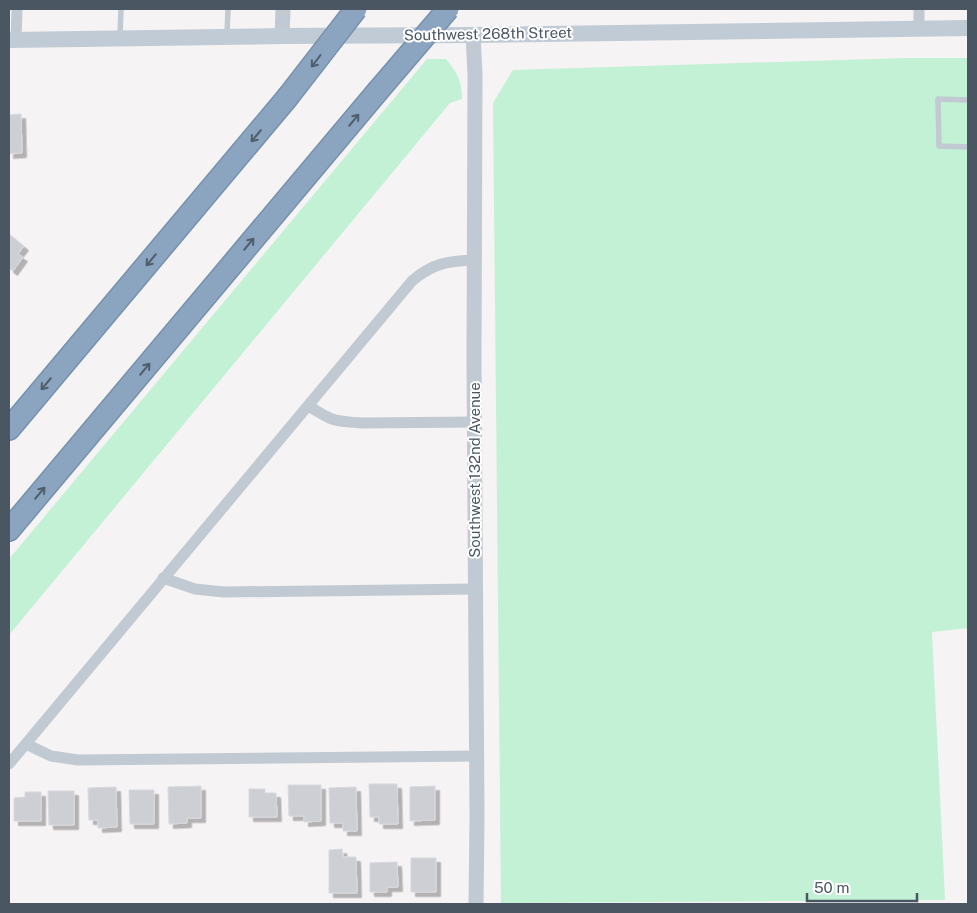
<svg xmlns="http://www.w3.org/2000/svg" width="977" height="913" font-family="'Public Sans',sans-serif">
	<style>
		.green { fill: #c3f1d5 }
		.building { fill: #cdcfd5; stroke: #d7d9de; filter: url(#shadow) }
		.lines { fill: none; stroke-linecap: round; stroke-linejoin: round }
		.motorway-casing { stroke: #7690ad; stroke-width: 24 }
		.service { stroke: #c1cad2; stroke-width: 5.5 }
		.minor { stroke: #c1cad2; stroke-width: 11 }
		.tertiary { stroke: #c1cad2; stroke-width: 15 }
		.secondary { stroke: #c1cbd6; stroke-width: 16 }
		.motorway { stroke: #8ba5c1; stroke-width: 21 }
		.motorway-bridge-casing { stroke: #7690ad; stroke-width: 24; stroke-linecap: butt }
		.motorway-bridge { stroke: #8ba5c1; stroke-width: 21 }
		.oneway { stroke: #505e6b }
		.labels { text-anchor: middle; stroke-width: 4; stroke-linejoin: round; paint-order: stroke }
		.street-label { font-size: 15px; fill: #4a5661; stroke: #fff }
	</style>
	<defs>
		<filter id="shadow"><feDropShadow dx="4.5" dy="4.5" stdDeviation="0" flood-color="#0004"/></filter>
	</defs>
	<rect width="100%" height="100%" fill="#f5f3f3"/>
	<path class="green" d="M 907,58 L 968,58 L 968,628 L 932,632 L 945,900 L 501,903 L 493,103 L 513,70 Z
		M 427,59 L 446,59 C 457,73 462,80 462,99 L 450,103 L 9,635 L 9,559 Z"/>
	<path class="building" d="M 21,114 L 22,153 L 9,154 L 9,115 Z
		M 9,234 L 24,246 L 18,254 L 23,257 L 13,271 L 9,268 Z
		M 369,784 L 397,784 L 398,824 L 379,824 L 379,817 L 370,817 Z
		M 288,785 L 321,785 L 321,821 L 304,822 L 304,816 L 289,816 Z
		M 201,786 L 201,818 L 187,818 L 187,823 L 169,824 L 168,787 Z
		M 435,786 L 435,820 L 410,821 L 410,787 Z
		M 116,787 L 117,827 L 98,828 L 98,820 L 89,820 L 88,788 Z
		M 356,787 L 357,831 L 343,831 L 343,823 L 330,823 L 329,788 Z
		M 249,789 L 265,789 L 265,793 L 276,793 L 277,817 L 249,817 Z
		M 129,790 L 154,790 L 154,824 L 130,824 Z
		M 48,791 L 74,791 L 74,825 L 49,825 Z
		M 25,792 L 41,792 L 41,821 L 14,821 L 14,798 L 25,797 Z
		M 342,849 L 343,857 L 356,857 L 357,893 L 329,893 L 329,850 Z
		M 411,858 L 436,858 L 436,892 L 411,892 Z
		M 397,862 L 398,887 L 387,887 L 387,892 L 370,892 L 370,863 Z"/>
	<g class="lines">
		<defs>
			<path id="motorway" d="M 9,429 L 287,98
				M 9,530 L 377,92"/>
		</defs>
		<use href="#motorway" class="motorway-casing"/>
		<path class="service" d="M 227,34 L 228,9
			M 120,36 L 121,9
			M 968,100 L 938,99 L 939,146 L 968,147"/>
		<path class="minor" d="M 919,9 L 919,29
			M 16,40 L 17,9
			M 308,406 C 316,410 324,416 332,419 C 341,422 351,422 361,423 L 474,422
			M 163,578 L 195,589 L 224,592 L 476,589
			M 26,744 L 51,756 L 78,760 L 477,756
			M 9,764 L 412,281 C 433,263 448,261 475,260"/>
		<path class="tertiary" d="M 473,35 L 475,74 L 474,360 L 477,818 L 476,904
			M 282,36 L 283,9"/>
		<path class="secondary" d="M 9,40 L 282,36 L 473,35 L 968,28"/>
		<use href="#motorway" class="motorway"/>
		<defs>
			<path id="motorway-bridge" d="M 377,92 L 448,9
				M 287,98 L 356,9"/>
		</defs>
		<use href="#motorway-bridge" class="motorway-bridge-casing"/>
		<use href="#motorway-bridge" class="motorway-bridge"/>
	</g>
	<defs><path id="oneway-shaft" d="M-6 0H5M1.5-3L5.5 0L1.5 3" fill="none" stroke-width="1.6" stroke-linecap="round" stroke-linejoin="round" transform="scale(1.25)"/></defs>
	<g class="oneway">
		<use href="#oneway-shaft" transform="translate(316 61) rotate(127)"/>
		<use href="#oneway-shaft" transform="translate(354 120) rotate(-50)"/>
		<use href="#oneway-shaft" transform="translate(256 136) rotate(130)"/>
		<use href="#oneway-shaft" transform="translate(249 244) rotate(-50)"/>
		<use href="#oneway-shaft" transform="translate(151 260) rotate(130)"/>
		<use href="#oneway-shaft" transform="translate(145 369) rotate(-50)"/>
		<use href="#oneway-shaft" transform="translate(46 384) rotate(130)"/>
		<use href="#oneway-shaft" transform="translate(40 493) rotate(-50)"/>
	</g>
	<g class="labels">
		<g class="street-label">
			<text transform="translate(488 34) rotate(-1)" y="5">Southwest 268th Street</text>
			<text transform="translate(475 470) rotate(-90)" y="5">Southwest 132nd Avenue</text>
		</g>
	</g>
	<rect width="977" height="913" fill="none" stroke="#4a5661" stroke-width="20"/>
	<path d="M807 893v8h110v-8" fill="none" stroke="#4a5661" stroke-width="2.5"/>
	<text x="814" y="893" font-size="15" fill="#4a5661" stroke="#ffffff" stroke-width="4" paint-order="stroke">50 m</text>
</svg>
